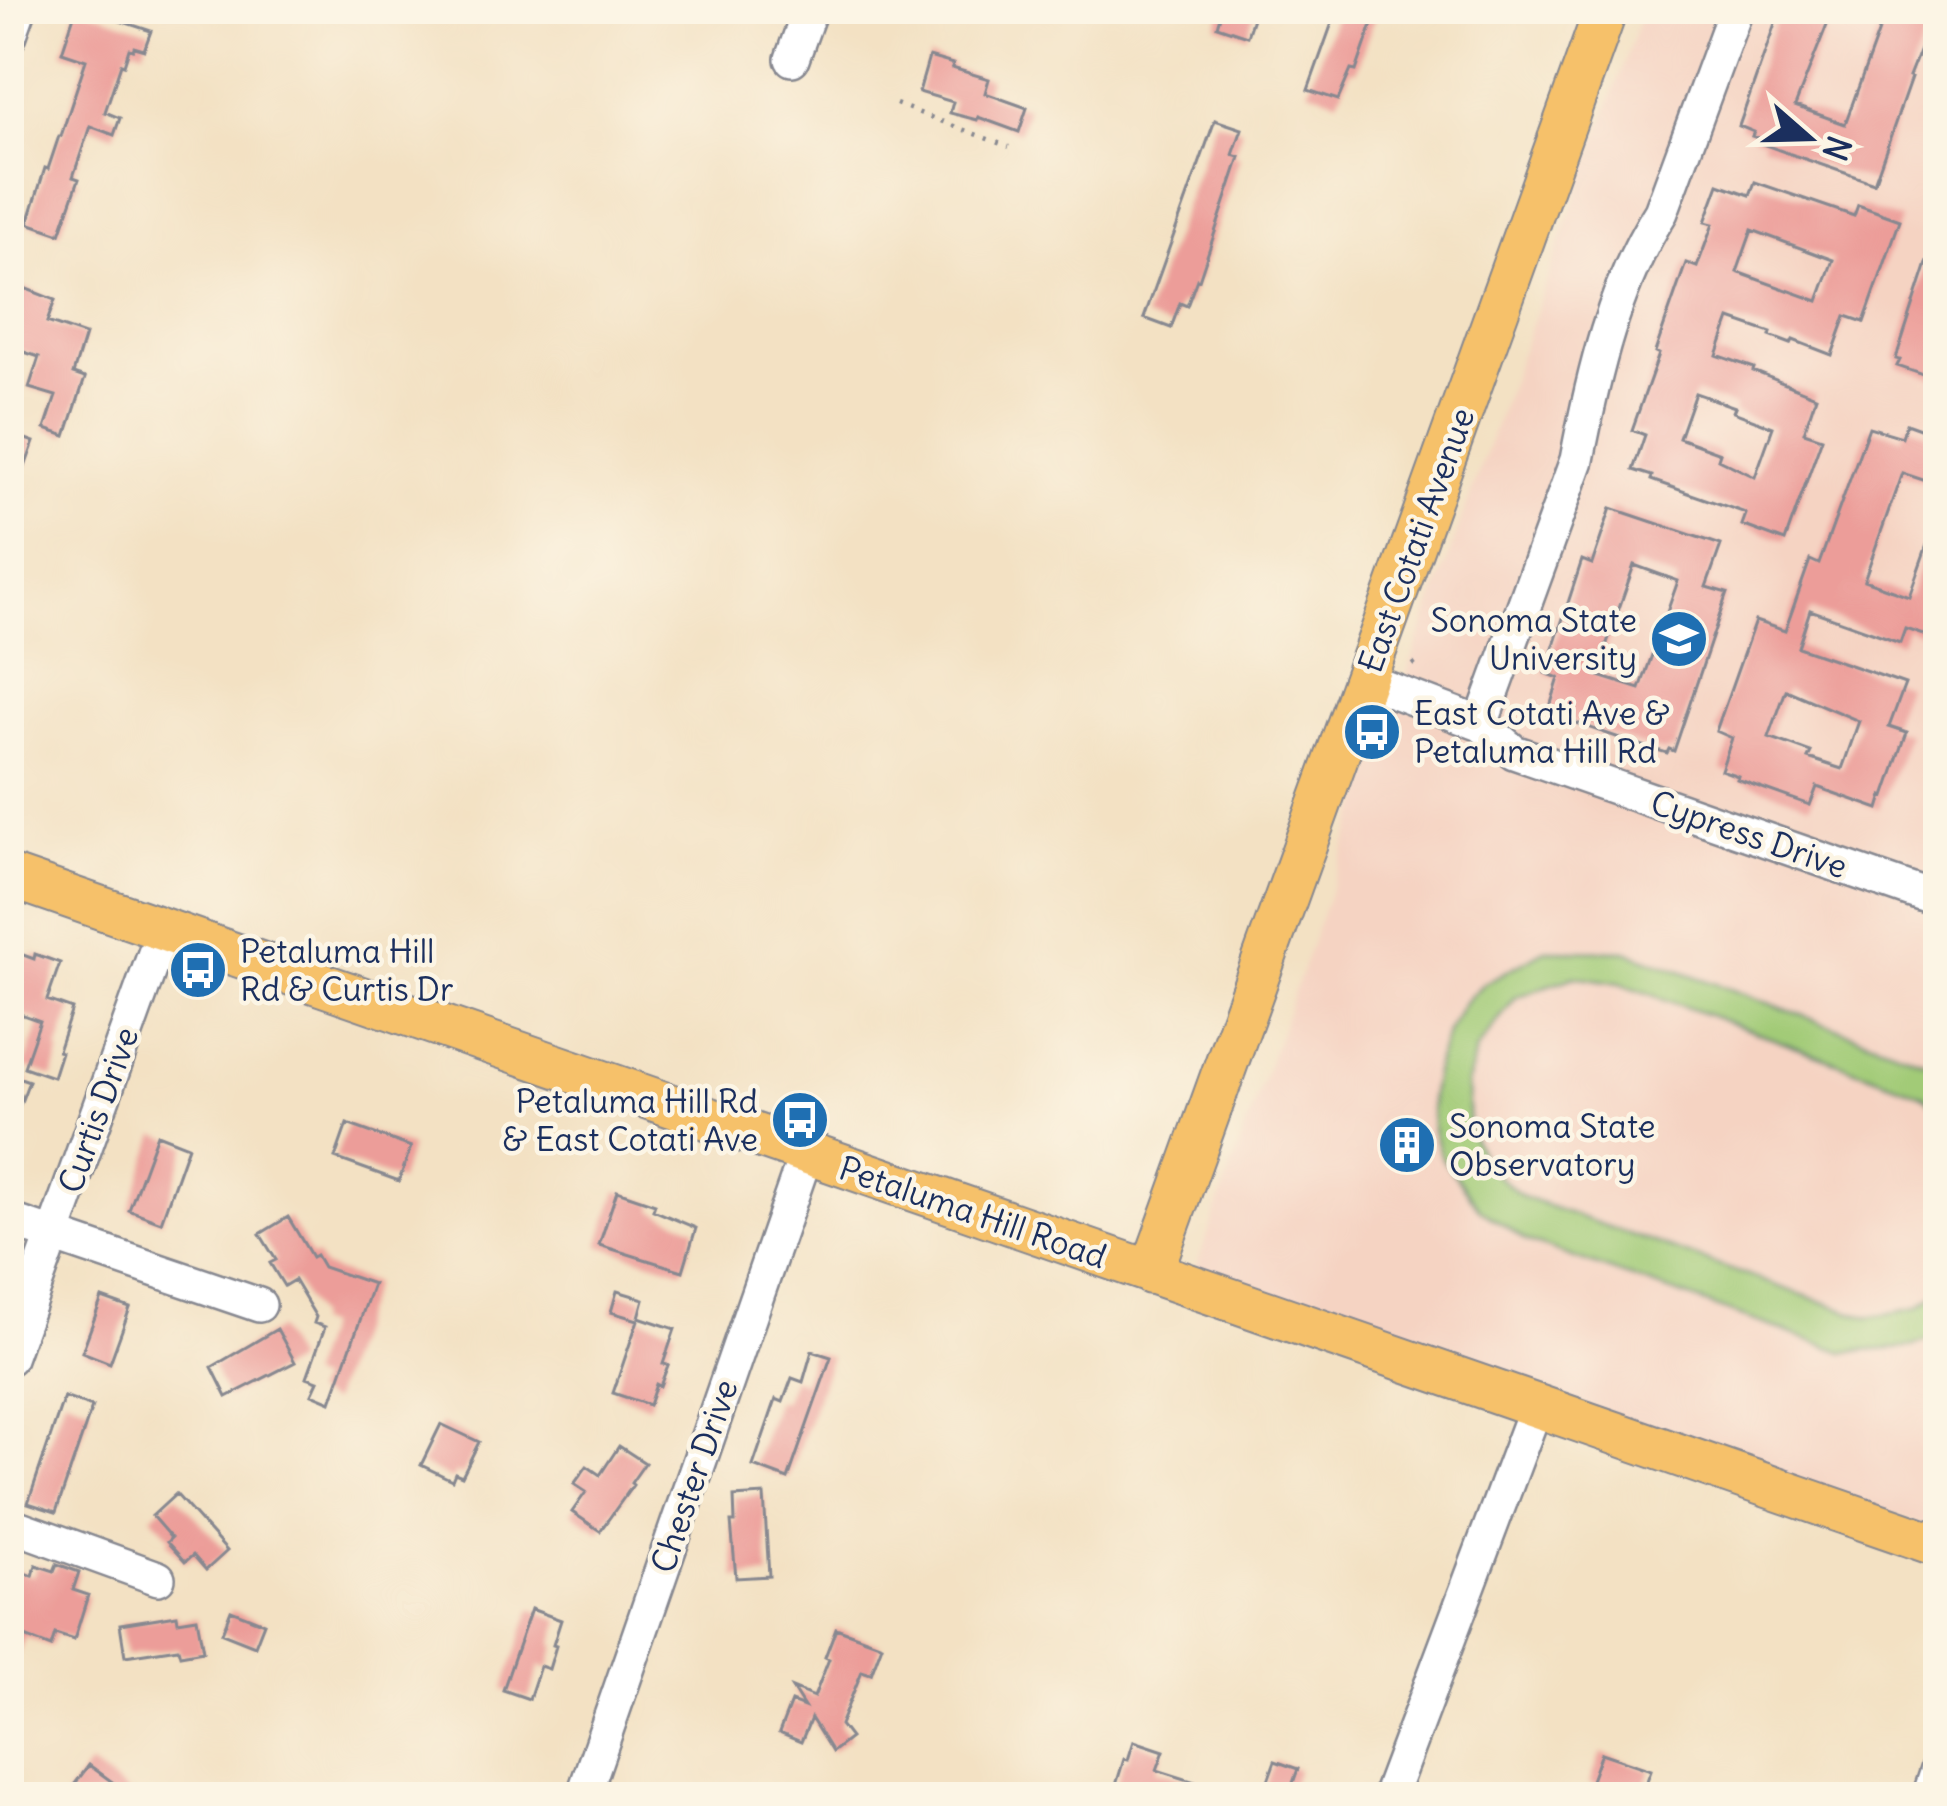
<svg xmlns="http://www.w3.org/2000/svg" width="1947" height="1806" font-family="Delius,sans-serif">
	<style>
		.built { fill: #f5d3c2 }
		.green { fill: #a2cb77; stroke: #5e7d6a; stroke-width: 3 }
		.building { fill: #ec9d99; fill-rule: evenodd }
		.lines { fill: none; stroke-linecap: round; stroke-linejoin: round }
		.minor-casing { stroke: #878890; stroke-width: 38 }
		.major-casing { stroke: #878890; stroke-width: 46 }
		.path { stroke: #878890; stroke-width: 4.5; stroke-dasharray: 3 9; stroke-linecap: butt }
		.minor { stroke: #fff; stroke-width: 33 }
		.major { stroke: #f6c16b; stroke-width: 42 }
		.labels { text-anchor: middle; stroke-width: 9; stroke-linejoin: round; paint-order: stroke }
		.street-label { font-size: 33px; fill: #1b2f5e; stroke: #fcf5e5 }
		.poi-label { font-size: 33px; fill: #1b2f5e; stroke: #fcf5e5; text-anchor: start }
	</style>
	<rect width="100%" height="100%" fill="#fcf5e5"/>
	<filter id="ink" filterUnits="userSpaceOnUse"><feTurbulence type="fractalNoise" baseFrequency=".00833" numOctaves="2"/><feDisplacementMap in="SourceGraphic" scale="24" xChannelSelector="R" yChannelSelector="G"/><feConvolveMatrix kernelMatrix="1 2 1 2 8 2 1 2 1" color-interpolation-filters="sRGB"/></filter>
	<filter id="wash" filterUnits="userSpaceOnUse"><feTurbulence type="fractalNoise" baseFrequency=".004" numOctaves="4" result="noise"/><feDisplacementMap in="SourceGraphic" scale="48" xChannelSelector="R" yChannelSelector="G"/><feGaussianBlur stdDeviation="2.7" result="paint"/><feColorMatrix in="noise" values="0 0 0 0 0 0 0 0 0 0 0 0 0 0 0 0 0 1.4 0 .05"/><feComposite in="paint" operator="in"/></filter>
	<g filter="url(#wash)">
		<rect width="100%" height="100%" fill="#f3e1c3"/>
		<path class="built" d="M 1643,9 L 1938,9 L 1938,1530 L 1196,1268 Z"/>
		<path class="green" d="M 1545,950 L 1626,951 L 1938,1065 L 1938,1107 L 1924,1094 L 1620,983 L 1575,976 L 1516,997 L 1476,1050 L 1467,1083 L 1469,1131 L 1487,1167 L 1522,1197 L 1869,1318 L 1917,1309 L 1938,1295 L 1938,1338 L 1905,1348 L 1844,1352 L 1526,1241 L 1479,1208 L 1441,1157 L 1432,1128 L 1431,1095 L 1437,1061 L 1448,1030 L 1463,1004 L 1483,984 Z"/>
		<g id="blocks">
			<path class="building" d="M 76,9 L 84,9 L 151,31 L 144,50 L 134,47 L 133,50 L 129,49 L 124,65 L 121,64 L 105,112 L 120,118 L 114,135 L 90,126 L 73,177 L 79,179 L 60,234 L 28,223 L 45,168 L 48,169 L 59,136 L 61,136 L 86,60 L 62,52 Z
				M 1222,9 L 1256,9 L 1247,36 L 1217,26 Z
				M 1337,9 L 1364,9 L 1376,13 L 1356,71 L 1351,70 L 1338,100 L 1308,90 Z
				M 1780,9 L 1833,9 L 1795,106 L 1845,124 L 1887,9 L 1936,9 L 1909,77 L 1911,78 L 1874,183 L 1762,144 L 1764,140 L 1752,136 L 1754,132 L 1739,126 Z
				M 929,57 L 953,64 L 952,68 L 989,79 L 985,93 L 1027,108 L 1019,132 L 978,117 L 977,120 L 950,113 L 953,102 L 919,92 Z
				M 1215,120 L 1242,129 L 1233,155 L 1240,157 L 1199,280 L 1197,279 L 1187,306 L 1180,303 L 1171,328 L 1144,318 Z
				M 1755,182 L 1854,216 L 1858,205 L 1900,220 L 1864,322 L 1846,316 L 1832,355 L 1793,340 L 1791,344 L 1770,336 L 1771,333 L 1730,319 L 1717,355 L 1754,368 L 1753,371 L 1816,396 L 1804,432 L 1822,438 L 1785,541 L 1742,525 L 1746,514 L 1743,512 L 1651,480 L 1652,476 L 1633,470 L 1645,435 L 1632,430 L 1659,354 L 1655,352 L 1686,263 L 1697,267 L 1713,224 L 1705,222 L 1719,184 L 1750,195 ZM 1752,230 L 1833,260 L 1818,301 L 1737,272 ZM 1695,393 L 1735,407 L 1733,412 L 1773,427 L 1755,477 L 1718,459 L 1720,453 L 1679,438 Z
				M 1935,239 L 1938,240 L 1938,380 L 1897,366 L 1900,360 L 1896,359 Z
				M 9,282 L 55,300 L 47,322 L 85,335 L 73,374 L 85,378 L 66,436 L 45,429 L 56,396 L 29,388 L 39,357 L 9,347 Z
				M 1906,424 L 1928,432 L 1926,437 L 1938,441 L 1938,485 L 1902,473 L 1864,580 L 1909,596 L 1935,522 L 1938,522 L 1938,639 L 1905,628 L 1900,642 L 1810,610 L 1798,647 L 1905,684 L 1889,727 L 1907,733 L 1885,797 L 1883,796 L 1879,809 L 1817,787 L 1810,805 L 1737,779 L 1738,776 L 1721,770 L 1732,738 L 1716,731 L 1755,621 L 1785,631 L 1810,560 L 1819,564 L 1869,427 L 1902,437 ZM 1786,690 L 1859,721 L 1842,769 L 1808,758 L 1811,752 L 1769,737 Z
				M 9,433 L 34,442 L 11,506 L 9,506 Z
				M 1611,508 L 1721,545 L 1706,587 L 1727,593 L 1674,751 L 1669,749 L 1667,753 L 1640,745 L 1567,720 L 1568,717 L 1549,710 L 1559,678 L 1545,673 L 1582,560 L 1592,564 ZM 1634,565 L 1678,581 L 1640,689 L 1596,675 Z
				M 15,952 L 34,959 L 35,954 L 60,963 L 47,1000 L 72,1009 L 58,1051 L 61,1052 L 53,1077 L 24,1067 L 40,1021 L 12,1011 L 19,990 L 9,986 L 9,956 L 13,957 Z
				M 9,1074 L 29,1081 L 11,1129 L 9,1129 Z
				M 347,1124 L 411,1147 L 399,1181 L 335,1158 Z
				M 157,1134 L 188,1146 L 161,1222 L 129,1210 Z
				M 617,1191 L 655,1204 L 653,1210 L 696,1228 L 683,1271 L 599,1245 Z
				M 288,1217 L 312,1257 L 316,1255 L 323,1267 L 373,1284 L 331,1402 L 312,1394 L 318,1381 L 307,1377 L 325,1327 L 314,1323 L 316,1317 L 294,1280 L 284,1286 L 270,1263 L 276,1260 L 260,1234 Z
				M 617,1291 L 644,1299 L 639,1317 L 675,1329 L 663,1364 L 668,1365 L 660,1386 L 656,1384 L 649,1405 L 613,1393 L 638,1320 L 611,1312 Z
				M 102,1298 L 130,1308 L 110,1363 L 82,1352 Z
				M 277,1329 L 295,1362 L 227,1397 L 212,1367 Z
				M 812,1351 L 831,1357 L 788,1479 L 753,1466 L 776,1399 L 783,1402 L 792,1378 L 803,1382 Z
				M 64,1397 L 92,1407 L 56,1512 L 28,1503 Z
				M 441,1424 L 479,1442 L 462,1476 L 455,1473 L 452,1480 L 421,1465 Z
				M 619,1446 L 645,1463 L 631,1483 L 633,1485 L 600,1531 L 572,1512 L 586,1492 L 574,1484 L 587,1466 L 600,1475 Z
				M 176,1494 L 227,1551 L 206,1570 L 193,1555 L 185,1562 L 167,1542 L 171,1538 L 152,1516 Z
				M 764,1495 L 769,1576 L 736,1578 L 731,1522 L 735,1522 L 734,1497 Z
				M 57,1564 L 79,1572 L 73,1590 L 88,1595 L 74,1640 L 55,1634 L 51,1647 L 25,1637 L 9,1676 L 9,1568 L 33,1576 L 36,1565 L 54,1571 Z
				M 531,1609 L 561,1620 L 553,1645 L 556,1646 L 549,1669 L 540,1666 L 529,1699 L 503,1690 Z
				M 231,1610 L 264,1623 L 255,1646 L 222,1633 Z
				M 177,1615 L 178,1621 L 197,1618 L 203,1651 L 180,1655 L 178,1648 L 125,1656 L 120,1624 Z
				M 836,1628 L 882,1645 L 871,1674 L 862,1671 L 840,1725 L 850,1738 L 832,1752 L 811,1718 L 801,1742 L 779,1733 L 791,1702 L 804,1707 L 792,1688 L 814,1697 L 829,1659 L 825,1657 Z
				M 1134,1741 L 1164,1751 L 1157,1770 L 1230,1793 L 1230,1797 L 1153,1797 L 1116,1785 L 1124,1759 L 1128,1760 Z
				M 1601,1753 L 1651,1770 L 1641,1797 L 1631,1797 L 1590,1783 Z
				M 1275,1761 L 1298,1769 L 1288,1797 L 1262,1797 Z
				M 89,1765 L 133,1797 L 65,1797 Z"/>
		</g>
	</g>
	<g filter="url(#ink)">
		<use href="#blocks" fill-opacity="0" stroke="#878890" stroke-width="3"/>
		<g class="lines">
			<defs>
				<path id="minor" d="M 9,37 L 19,9
					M 792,59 L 810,9
					M 1365,680 L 1481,724 L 1514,752 L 1938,900
					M 1481,724 L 1577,460 C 1593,376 1614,285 1661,212 L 1736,9
					M 9,1220 L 259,1305
					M 9,1358 L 163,931
					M 9,1524 L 158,1578
					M 583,1797 L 806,1154
					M 1389,1797 L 1536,1406
					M 1929,1797 L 1938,1770"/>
				<path id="major" d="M 9,876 L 1938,1545
					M 1151,1273 L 1606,9"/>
			</defs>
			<use href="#minor" class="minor-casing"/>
			<use href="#major" class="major-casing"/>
			<path class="path" d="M 896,104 L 1009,147
				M 1413,665 L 1421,659"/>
			<use href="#minor" class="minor"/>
			<use href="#major" class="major"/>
		</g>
	</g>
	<defs>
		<symbol id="university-disc" viewBox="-11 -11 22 22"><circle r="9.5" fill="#1f6fb2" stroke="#fcf5e5"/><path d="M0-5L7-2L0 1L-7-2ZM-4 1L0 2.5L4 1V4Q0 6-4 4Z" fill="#fff"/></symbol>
		<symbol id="bus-disc" viewBox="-11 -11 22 22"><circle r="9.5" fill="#1f6fb2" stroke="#fcf5e5"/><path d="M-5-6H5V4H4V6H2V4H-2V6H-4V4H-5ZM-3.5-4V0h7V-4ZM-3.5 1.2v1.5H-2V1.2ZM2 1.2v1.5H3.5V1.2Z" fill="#fff"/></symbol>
		<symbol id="building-disc" viewBox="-11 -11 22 22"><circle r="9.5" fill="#1f6fb2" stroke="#fcf5e5"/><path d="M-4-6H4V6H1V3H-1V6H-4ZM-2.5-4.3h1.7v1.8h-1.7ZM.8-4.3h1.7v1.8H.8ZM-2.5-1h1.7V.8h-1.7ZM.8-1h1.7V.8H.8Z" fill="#fff"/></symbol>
	</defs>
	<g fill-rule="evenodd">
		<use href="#university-disc" x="1646" y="606" width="66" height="66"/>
		<use href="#bus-disc" x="1339" y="699" width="66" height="66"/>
		<use href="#bus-disc" x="165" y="937" width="66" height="66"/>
		<use href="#bus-disc" x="767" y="1087" width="66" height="66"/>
		<use href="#building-disc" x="1374" y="1112" width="66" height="66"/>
	</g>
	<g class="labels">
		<g class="street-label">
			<text transform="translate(1416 540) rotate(-70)" y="12">East Cotati Avenue</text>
			<text transform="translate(1749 834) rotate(19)" y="12">Cypress Drive</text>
			<text transform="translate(98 1110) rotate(-70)" y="12">Curtis Drive</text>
			<text transform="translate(973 1212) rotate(19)" y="12">Petaluma Hill Road</text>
			<text transform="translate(694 1476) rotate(-71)" y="12">Chester Drive</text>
		</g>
		<g class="poi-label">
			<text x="1637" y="632" text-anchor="end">Sonoma State<tspan x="1637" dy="38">University</tspan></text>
			<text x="1414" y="725">East Cotati Ave &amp;<tspan x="1414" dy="38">Petaluma Hill Rd</tspan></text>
			<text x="240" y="963">Petaluma Hill<tspan x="240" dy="38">Rd &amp; Curtis Dr</tspan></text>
			<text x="758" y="1113" text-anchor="end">Petaluma Hill Rd<tspan x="758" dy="38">&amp; East Cotati Ave</tspan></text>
			<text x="1449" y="1138">Sonoma State<tspan x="1449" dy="38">Observatory</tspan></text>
		</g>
	</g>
	<rect width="1947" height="1806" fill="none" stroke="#fcf5e5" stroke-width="48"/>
	<g transform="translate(1809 138) rotate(110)" stroke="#fcf5e5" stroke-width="9" paint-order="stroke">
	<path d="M0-9L21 45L0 30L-21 45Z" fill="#1b2f5e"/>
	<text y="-18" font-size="33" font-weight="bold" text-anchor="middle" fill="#1b2f5e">N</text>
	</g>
</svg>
